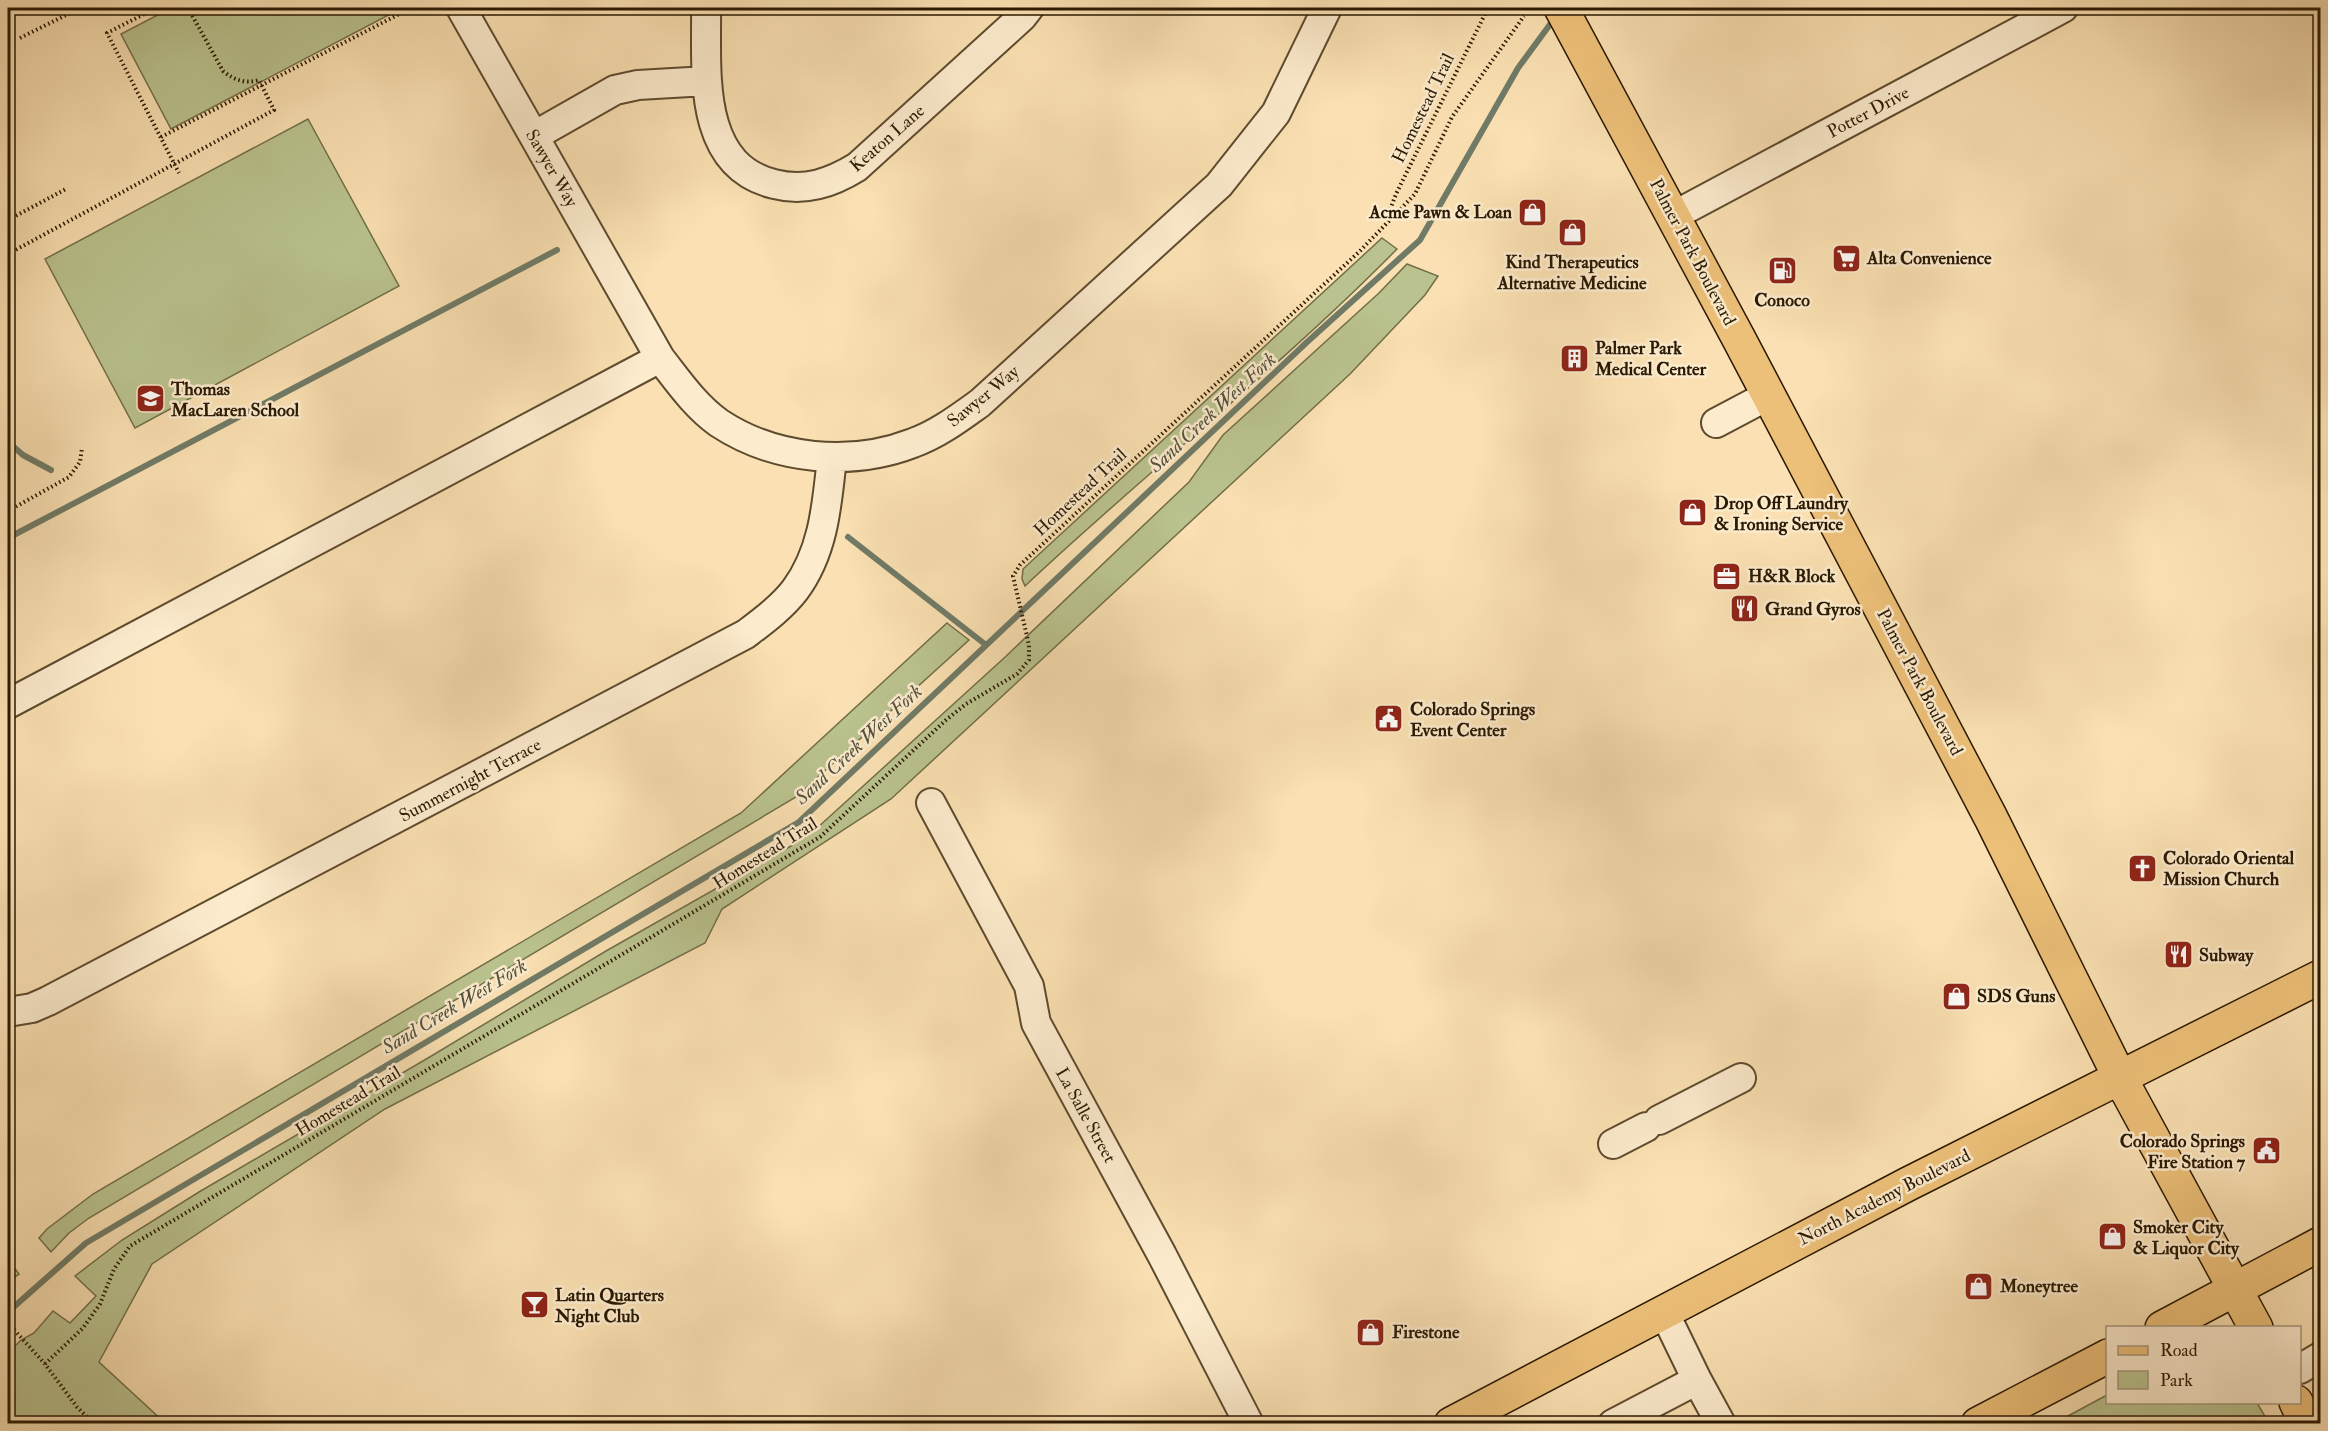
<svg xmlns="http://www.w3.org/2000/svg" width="2328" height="1431" font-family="'IM FELL Double Pica',serif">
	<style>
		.green { fill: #bac38f; stroke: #726e48; stroke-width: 1.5 }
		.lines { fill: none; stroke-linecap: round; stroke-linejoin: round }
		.stream { stroke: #707b67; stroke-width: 6 }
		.minor-casing { stroke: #5e4b2e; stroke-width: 32 }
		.major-casing { stroke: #2a1902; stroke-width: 36 }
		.highway-casing { stroke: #2a1902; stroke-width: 36 }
		.path { stroke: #2a1902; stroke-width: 4; stroke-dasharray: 1.5 3; stroke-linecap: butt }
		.minor { stroke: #fcebcd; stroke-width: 28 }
		.major { stroke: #edc079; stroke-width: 33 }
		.highway { stroke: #edc079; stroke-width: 33 }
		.labels { text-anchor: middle; stroke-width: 5; stroke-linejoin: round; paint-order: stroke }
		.street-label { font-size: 18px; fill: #2a1902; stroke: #fcebcd }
		.poi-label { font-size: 18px; font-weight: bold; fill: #2a1902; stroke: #fcebcd; text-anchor: start }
		.water-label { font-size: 20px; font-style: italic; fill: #53523d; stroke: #fcebcd }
	</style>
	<rect width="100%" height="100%" fill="#fae0b2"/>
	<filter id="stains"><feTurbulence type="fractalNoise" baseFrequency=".00333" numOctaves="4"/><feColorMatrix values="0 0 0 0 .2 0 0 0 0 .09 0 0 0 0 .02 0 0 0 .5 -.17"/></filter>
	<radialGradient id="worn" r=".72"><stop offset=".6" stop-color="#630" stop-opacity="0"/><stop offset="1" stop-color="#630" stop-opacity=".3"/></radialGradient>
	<path class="green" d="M 171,8 L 399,8 L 400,9 L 171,129 L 121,34 Z
		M 308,119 L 399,286 L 135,428 L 45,259 Z
		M 1382,238 L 1397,249 C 1280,368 1147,471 1025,586 L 1022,579 L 1023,569 Z
		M 1407,264 L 1438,276 L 1425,295 L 1350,374 L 891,799 L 722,909 L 705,943 L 385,1109 L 152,1264 L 99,1362 L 165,1423 L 8,1423 L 8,1365 L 14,1347 L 21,1340 L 34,1333 L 53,1311 L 70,1323 L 96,1296 L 75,1276 L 122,1240 L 199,1192 L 428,1058 L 606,951 L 791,846 L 817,828 L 1003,659 L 1189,482 L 1223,435 L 1379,293 Z
		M 947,623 L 969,640 L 796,797 L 89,1218 L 69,1233 L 51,1252 L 39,1238 L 47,1229 L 93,1194 L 741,813 Z
		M 8,1259 L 19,1274 L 8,1282 Z
		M 2107,1395 L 2108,1402 L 2257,1403 L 2269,1423 L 2134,1424 L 2134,1420 L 2118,1418 L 2102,1423 L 2055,1423 Z"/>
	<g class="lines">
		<path class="stream" d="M 8,442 L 23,455 L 51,470
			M 848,537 L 986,645
			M 8,538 L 557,250
			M 8,1312 L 86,1243 L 799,822 L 1306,343 L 1420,240 L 1518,68 L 1554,19"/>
		<defs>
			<path id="minor" d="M 461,8 L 660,358 C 678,381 695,406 719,423 C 775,460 851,467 913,443 C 938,434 959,418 980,403 L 1219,185 L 1276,113 L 1327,8
				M 706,8 C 707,70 696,165 774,184 C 805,192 831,183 857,167 L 1022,17 L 1029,8
				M 534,136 L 615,90 L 638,85 L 707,81
				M 1673,216 L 2063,8
				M 1716,423 L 1769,395
				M 8,704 L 660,358
				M 931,803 L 1029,986 L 1036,1023 L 1162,1255 L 1249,1424
				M 8,1012 L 32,1008 L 48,1001 L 746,634 C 763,621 782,607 795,590 C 824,551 827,504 832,457
				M 1659,1120 L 1741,1078
				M 1613,1144 L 1646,1127
				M 1664,1312 L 1697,1380
				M 2300,1369 L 2320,1357
				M 1613,1424 L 1697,1380 L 1721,1424"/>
			<path id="major" d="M 1561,8 L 1739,339 L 1991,818 L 2119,1076 L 2256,1328
				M 2296,1402 L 2307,1424"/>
			<path id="highway" d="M 2162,1328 L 2320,1244
				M 1451,1424 L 1908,1184 L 2320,977
				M 1978,1424 L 2108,1356"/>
		</defs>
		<use href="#minor" class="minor-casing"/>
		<use href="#major" class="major-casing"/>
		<use href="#highway" class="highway-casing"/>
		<path class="path" d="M 156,8 L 107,33 L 179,173
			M 20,38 L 80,8
			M 161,137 L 411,8
			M 1387,218 L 1396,194 L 1488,8
			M 8,220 L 66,189
			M 8,254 L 274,110 L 259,80 C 245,84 234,80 223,71 L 188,8
			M 8,511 L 69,477 L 80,462 L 82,448
			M 8,1323 L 45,1364 L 77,1407 L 94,1424
			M 45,1364 L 83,1328 L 100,1304 L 114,1269 L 130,1246 L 820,837 L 946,720 L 966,704 L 1017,674 L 1029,660 L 1029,645 L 1013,576 L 1020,565 L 1359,252 L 1415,194 L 1452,117 L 1524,16"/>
		<use href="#minor" class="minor"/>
		<use href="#major" class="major"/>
		<use href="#highway" class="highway"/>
	</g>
	<defs>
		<symbol id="shop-square" viewBox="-11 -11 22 22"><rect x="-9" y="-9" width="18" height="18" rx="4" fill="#8f2418" stroke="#fcebcd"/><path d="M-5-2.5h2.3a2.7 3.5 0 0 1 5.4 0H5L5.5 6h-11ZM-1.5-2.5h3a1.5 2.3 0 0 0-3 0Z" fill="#fff"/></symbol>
		<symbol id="supermarket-square" viewBox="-11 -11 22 22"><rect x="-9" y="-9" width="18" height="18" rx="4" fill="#8f2418" stroke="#fcebcd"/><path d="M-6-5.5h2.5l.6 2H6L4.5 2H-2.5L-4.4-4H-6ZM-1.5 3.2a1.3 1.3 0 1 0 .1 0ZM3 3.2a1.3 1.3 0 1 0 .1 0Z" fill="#fff"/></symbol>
		<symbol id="fuel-square" viewBox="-11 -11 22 22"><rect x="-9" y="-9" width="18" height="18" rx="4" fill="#8f2418" stroke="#fcebcd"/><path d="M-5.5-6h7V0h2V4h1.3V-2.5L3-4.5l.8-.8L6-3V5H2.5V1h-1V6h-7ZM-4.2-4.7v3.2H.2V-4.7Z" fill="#fff"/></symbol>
		<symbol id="building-square" viewBox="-11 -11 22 22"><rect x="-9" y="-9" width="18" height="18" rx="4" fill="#8f2418" stroke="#fcebcd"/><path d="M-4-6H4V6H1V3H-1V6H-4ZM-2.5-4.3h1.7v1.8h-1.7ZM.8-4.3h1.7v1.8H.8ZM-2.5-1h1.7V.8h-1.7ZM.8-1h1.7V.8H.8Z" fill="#fff"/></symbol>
		<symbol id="school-square" viewBox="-11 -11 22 22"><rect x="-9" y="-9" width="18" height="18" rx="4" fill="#8f2418" stroke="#fcebcd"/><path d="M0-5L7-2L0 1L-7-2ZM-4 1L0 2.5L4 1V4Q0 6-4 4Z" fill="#fff"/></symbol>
		<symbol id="office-square" viewBox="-11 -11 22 22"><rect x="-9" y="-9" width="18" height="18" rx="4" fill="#8f2418" stroke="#fcebcd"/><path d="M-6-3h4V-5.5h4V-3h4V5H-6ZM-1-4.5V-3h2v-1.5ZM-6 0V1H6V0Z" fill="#fff"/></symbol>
		<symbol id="restaurant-square" viewBox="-11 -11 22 22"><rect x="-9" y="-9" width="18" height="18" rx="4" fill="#8f2418" stroke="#fcebcd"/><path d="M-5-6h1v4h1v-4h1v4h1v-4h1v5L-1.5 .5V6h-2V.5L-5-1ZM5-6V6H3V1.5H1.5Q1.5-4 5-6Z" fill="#fff"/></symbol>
		<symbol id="civic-square" viewBox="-11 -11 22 22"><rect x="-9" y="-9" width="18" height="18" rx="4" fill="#8f2418" stroke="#fcebcd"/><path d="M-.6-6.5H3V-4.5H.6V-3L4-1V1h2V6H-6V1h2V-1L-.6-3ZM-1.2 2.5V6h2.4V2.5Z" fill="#fff"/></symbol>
		<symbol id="church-square" viewBox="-11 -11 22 22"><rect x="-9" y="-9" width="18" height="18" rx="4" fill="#8f2418" stroke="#fcebcd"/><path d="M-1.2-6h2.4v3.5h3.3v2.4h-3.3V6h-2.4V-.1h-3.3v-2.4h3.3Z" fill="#fff"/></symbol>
		<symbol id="bar-square" viewBox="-11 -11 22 22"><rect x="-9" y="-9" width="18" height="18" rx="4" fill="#8f2418" stroke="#fcebcd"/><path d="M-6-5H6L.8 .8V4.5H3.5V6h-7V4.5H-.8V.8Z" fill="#fff"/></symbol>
	</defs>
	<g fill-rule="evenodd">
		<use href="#shop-square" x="1516" y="196" width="33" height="33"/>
		<use href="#shop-square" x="1556" y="216" width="33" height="33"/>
		<use href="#supermarket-square" x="1830" y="242" width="33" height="33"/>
		<use href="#fuel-square" x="1766" y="254" width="33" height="33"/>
		<use href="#building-square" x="1558" y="342" width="33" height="33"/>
		<use href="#school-square" x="134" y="382" width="33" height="33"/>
		<use href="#shop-square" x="1676" y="496" width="33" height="33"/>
		<use href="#office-square" x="1710" y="560" width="33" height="33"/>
		<use href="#restaurant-square" x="1728" y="592" width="33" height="33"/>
		<use href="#civic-square" x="1372" y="702" width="33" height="33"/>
		<use href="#church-square" x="2126" y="852" width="33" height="33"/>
		<use href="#restaurant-square" x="2162" y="938" width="33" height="33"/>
		<use href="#shop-square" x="1940" y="980" width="33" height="33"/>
		<use href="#civic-square" x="2250" y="1134" width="33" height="33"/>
		<use href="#shop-square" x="2096" y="1220" width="33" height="33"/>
		<use href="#shop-square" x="1962" y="1270" width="33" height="33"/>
		<use href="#bar-square" x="518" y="1288" width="33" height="33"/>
		<use href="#shop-square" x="1354" y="1316" width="33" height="33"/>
	</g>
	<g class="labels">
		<g class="street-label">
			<text transform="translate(1423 108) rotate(-64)" y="6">Homestead Trail</text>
			<text transform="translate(1868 112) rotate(-28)" y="6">Potter Drive</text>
			<text transform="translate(887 138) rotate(-41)" y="6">Keaton Lane</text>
			<text transform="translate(552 168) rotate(60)" y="6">Sawyer Way</text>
			<text transform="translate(1693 252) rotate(62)" y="6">Palmer Park Boulevard</text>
			<text transform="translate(983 396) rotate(-39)" y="6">Sawyer Way</text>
			<text transform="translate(1080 492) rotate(-43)" y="6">Homestead Trail</text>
			<text transform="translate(1920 682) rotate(62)" y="6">Palmer Park Boulevard</text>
			<text transform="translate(470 780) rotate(-28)" y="6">Summernight Terrace</text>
			<text transform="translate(765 853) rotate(-32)" y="6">Homestead Trail</text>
			<text transform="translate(348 1101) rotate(-31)" y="6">Homestead Trail</text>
			<text transform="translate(1086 1115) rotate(61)" y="6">La Salle Street</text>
			<text transform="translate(1884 1197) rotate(-27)" y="6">North Academy Boulevard</text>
		</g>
		<g class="poi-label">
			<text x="1512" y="218" text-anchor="end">Acme Pawn &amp; Loan</text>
			<text x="1867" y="264">Alta Convenience</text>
			<text x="1572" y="268" text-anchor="middle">Kind Therapeutics<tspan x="1572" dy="21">Alternative Medicine</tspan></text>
			<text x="1782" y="306" text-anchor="middle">Conoco</text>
			<text x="1595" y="354">Palmer Park<tspan x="1595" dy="21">Medical Center</tspan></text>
			<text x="171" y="395">Thomas<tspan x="171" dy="21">MacLaren School</tspan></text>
			<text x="1714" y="509">Drop Off Laundry<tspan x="1714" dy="21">&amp; Ironing Service</tspan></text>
			<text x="1748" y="582">H&amp;R Block</text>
			<text x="1765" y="615">Grand Gyros</text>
			<text x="1410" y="715">Colorado Springs<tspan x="1410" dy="21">Event Center</tspan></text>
			<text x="2163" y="864">Colorado Oriental<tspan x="2163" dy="21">Mission Church</tspan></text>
			<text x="2199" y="961">Subway</text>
			<text x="1977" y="1002">SDS Guns</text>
			<text x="2245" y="1147" text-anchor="end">Colorado Springs<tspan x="2245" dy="21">Fire Station 7</tspan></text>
			<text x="2133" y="1233">Smoker City<tspan x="2133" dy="21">&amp; Liquor City</tspan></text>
			<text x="2000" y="1292">Moneytree</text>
			<text x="555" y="1301">Latin Quarters<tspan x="555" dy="21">Night Club</tspan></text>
			<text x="1392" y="1338">Firestone</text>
		</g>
		<g class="water-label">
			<text transform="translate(1212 412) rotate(-43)" y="7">Sand Creek West Fork</text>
			<text transform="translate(858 744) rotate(-43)" y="7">Sand Creek West Fork</text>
			<text transform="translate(454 1006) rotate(-31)" y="7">Sand Creek West Fork</text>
		</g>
	</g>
	<rect width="2328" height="1431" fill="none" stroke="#fae0b2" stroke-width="30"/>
	<rect x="9" y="9" width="2310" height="1413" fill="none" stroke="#2a1902" stroke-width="3"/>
	<rect x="15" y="15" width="2298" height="1401" fill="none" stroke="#2a1902" stroke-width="1.5"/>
	<rect x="2106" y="1326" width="195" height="78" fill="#fcebcd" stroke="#a8977c" stroke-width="1.5"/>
	<rect x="2118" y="1346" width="30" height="9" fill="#edc079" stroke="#a8977c" stroke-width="1.5"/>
	<text x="2160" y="1356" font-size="18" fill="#2a1902">Road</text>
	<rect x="2118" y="1371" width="30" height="18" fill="#bac38f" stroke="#a8977c" stroke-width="1.5"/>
	<text x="2160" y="1386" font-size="18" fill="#2a1902">Park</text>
	<rect width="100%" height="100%" filter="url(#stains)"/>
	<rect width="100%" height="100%" fill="url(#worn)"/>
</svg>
